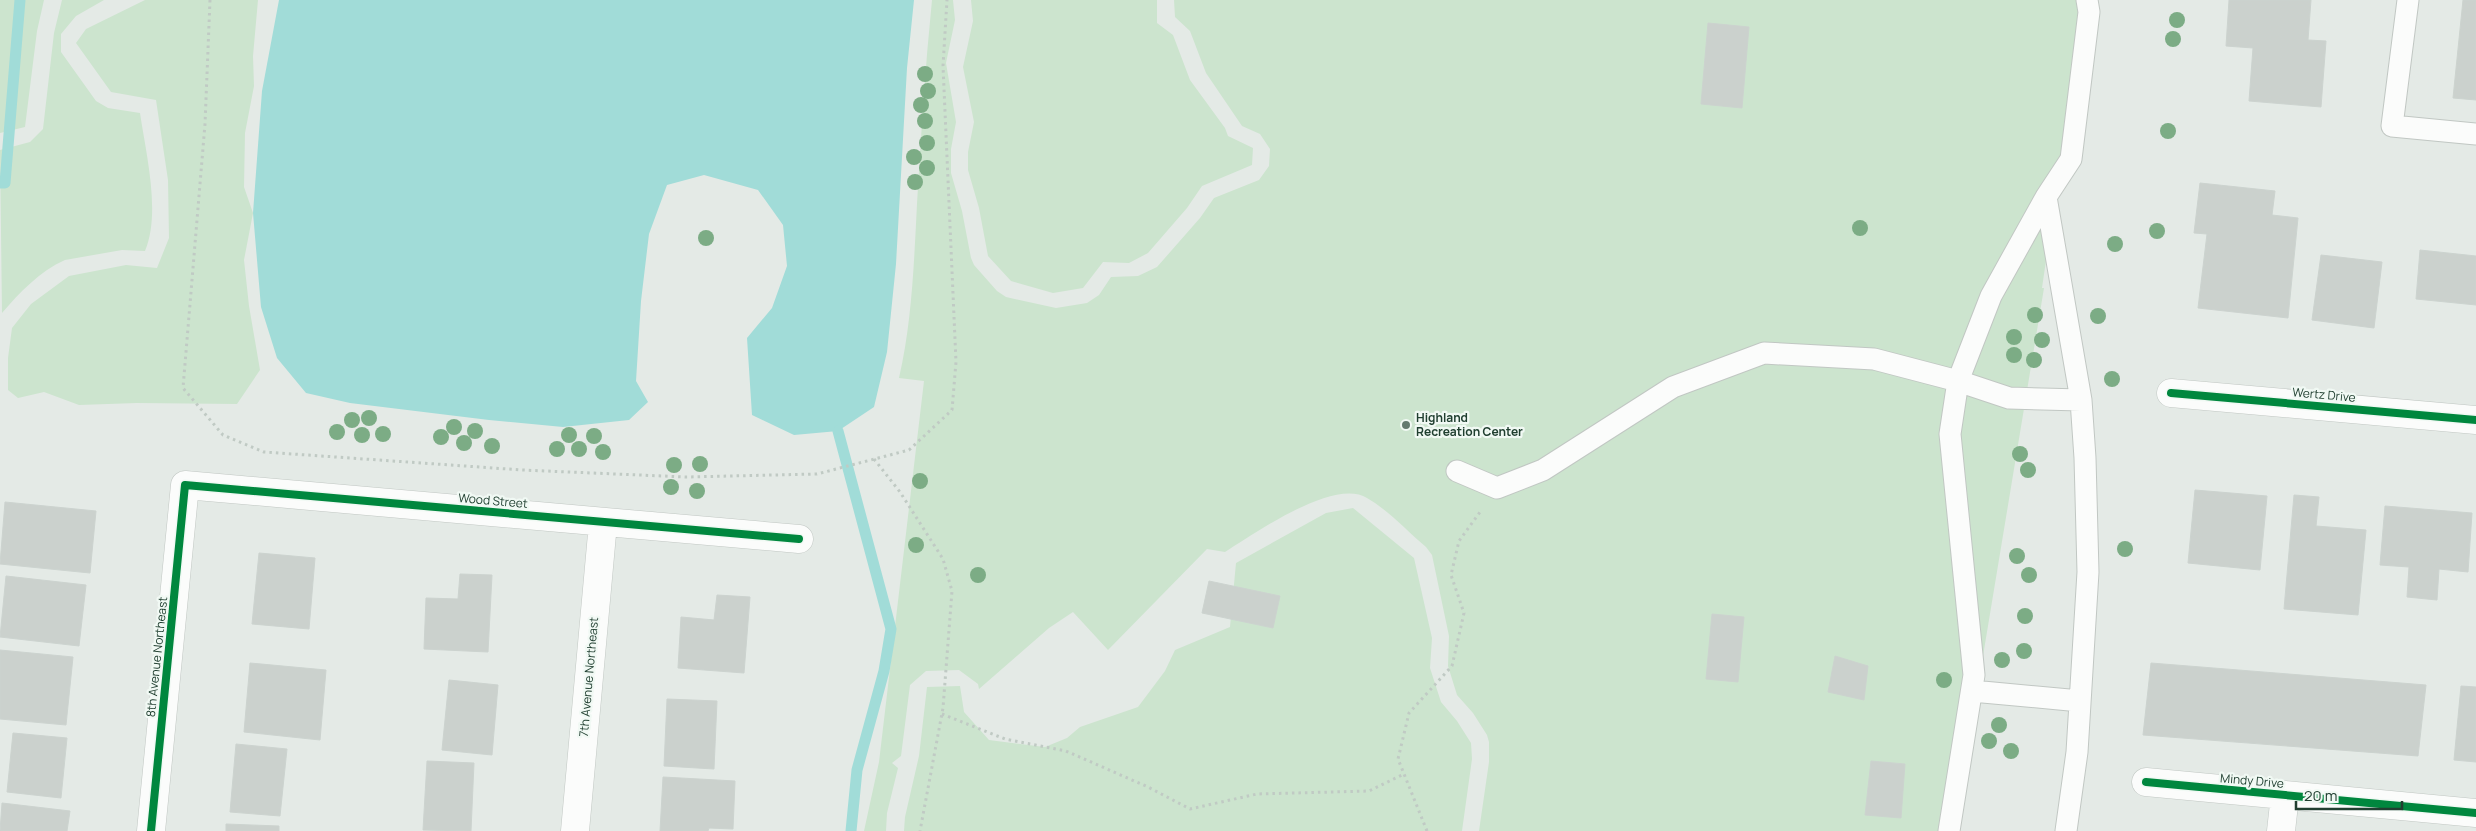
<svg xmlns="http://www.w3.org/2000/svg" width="2476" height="831" font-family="Manrope,sans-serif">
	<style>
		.green { fill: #cce4ce }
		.water { fill: #a1dcd8 }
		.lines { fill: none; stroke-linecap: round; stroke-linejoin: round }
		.stream { stroke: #a1dcd8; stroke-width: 11 }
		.building { fill: #cbd1cd; stroke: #ccd3cf }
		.service-casing { stroke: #c1c7c3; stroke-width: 23 }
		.minor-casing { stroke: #c1c7c3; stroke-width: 29 }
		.path { stroke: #c0cac4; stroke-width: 3; stroke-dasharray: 2.5 4; stroke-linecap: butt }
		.service { stroke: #fbfcfb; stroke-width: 21 }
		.minor { stroke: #fbfcfb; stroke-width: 28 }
		.cycleway-casing { stroke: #f1f9f4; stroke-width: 11 }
		.cycleway { stroke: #00873e; stroke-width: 8 }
		.tree { fill: #7cac85 }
		.poi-dot { fill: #657b70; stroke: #f1f9f4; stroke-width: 2 }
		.labels { text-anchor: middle; stroke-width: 4.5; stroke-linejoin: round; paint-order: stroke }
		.street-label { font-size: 12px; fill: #203f30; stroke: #f1f9f4 }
		.poi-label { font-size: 12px; font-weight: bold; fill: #203f30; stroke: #f1f9f4; text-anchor: start }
	</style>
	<rect width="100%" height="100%" fill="#e4eae6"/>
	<path class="green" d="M 0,0 L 44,0 L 37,31 L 25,127 L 0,133 Z
		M 62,0 L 104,0 L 76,16 L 61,34 L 61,52 L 96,101 L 108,108 L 140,113 C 146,154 161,213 145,251 L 122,250 L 65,260 C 40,271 19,293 2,313 L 0,150 L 30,142 L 43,129 L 54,33 Z
		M 145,0 L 258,0 L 253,56 L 254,86 L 245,133 L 244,187 L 253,213 L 244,260 L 249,306 L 260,370 L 237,404 L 137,403 L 79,405 L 44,392 L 18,398 L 8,390 L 8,358 L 12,328 L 31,304 L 69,276 L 126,265 L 157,268 L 169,238 L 168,180 L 156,100 L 111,92 L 76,43 L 86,29 Z
		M 932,0 L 953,0 L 955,20 L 946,63 L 956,122 L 951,149 L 951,173 L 962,211 L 971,258 L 974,265 L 997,291 L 1006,297 L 1056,308 L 1087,303 L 1099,295 L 1111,277 L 1138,276 L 1157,267 L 1200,218 L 1214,198 L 1259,180 L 1269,166 L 1270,149 L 1260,134 L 1242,126 L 1206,73 L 1190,31 L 1175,17 L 1174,0 L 2084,0 L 2042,288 L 2044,288 L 1954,831 L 1479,831 L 1489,762 L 1489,742 L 1487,735 L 1473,713 L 1457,695 L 1448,666 L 1449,636 L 1432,555 L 1426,547 C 1407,531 1388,510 1367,498 C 1334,477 1254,534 1225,552 L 1207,549 L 1108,650 L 1073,612 L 1049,628 L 979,689 L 978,684 L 959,670 L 926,671 L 910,685 L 901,756 L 892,763 L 898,768 L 887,813 L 886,831 L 864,831 L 879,762 L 924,381 L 899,378 C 912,322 914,262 917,204 C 921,136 925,68 932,0 Z
		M 971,0 L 1157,0 L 1157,23 L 1173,35 L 1190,80 L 1225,128 L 1228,136 L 1253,148 L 1252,165 L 1202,186 L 1187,208 L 1148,253 L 1129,263 L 1103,262 L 1083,288 L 1053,293 L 1011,281 L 988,256 L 979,208 L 968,170 L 968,152 L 974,122 L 963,67 L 973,21 Z
		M 1353,508 L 1414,558 L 1432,638 L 1430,668 L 1441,702 L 1457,721 L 1471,743 L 1472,759 L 1462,831 L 904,831 L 905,817 L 919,756 L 927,687 L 960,686 L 964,712 L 989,740 L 1045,747 L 1067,738 L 1080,727 L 1138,707 L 1165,671 L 1175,650 L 1230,627 L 1236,563 L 1326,513 Z"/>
	<path class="water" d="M 279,0 L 914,0 L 907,68 L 896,264 L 887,352 L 874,407 L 838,431 L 794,435 L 752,415 L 747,338 L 772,308 L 787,266 L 783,225 L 758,190 L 704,175 L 667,185 L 649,234 L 641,301 L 636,381 L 648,402 L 629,420 L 563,427 L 489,420 L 350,403 L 306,393 L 277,358 L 261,307 L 253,213 L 262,91 Z"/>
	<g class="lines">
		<path class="stream" d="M 0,183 L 5,183 L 20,0
			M 838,431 L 891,629 L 884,671 L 857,770 L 851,831"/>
	</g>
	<path class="building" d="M 2229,0 L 2311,0 L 2308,40 L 2326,41 L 2321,107 L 2249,101 L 2253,48 L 2226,46 Z
		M 2463,0 L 2476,0 L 2476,100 L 2453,98 Z
		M 1708,23 L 1749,27 L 1742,108 L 1701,104 Z
		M 2200,183 L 2275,191 L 2272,215 L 2298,218 L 2288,318 L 2198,308 L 2207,234 L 2194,233 Z
		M 2420,250 L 2476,256 L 2476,305 L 2416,299 Z
		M 2321,255 L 2382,262 L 2374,328 L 2312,320 Z
		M 2195,490 L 2267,496 L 2260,570 L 2188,563 Z
		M 2294,495 L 2319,497 L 2316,526 L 2366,530 L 2358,615 L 2284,609 Z
		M 5,502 L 96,511 L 90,573 L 0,564 Z
		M 2385,506 L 2472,513 L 2468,572 L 2439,569 L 2437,600 L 2407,597 L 2409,567 L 2380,565 Z
		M 259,553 L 315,558 L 309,629 L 252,624 Z
		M 460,574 L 492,575 L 488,652 L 424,649 L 426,598 L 458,599 Z
		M 6,576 L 86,585 L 79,646 L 0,637 Z
		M 1209,581 L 1280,596 L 1273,628 L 1202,613 Z
		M 717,595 L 750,597 L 744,673 L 678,668 L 681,617 L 714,620 Z
		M 1712,614 L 1744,617 L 1738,682 L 1706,679 Z
		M 0,650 L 73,657 L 66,725 L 0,719 Z
		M 1835,656 L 1868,666 L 1864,700 L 1828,692 Z
		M 250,663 L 326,670 L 320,740 L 244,732 Z
		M 2151,663 L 2426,685 L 2418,756 L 2143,735 Z
		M 449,680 L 498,685 L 492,755 L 442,750 Z
		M 2461,686 L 2476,687 L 2476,762 L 2454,760 Z
		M 667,699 L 717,701 L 714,769 L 664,766 Z
		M 13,733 L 67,738 L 61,798 L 7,792 Z
		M 236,744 L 287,749 L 280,816 L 230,812 Z
		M 427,761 L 474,763 L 471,831 L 423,830 Z
		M 1871,761 L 1905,764 L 1901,818 L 1865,815 Z
		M 663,777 L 735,781 L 733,829 L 709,828 L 708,831 L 660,831 Z
		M 2,803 L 70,811 L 67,831 L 0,831 Z
		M 226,824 L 279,826 L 279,831 L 226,831 Z"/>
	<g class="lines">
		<defs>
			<path id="service" d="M 2408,0 L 2392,126 L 2476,134
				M 2046,197 L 2081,400 L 2085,458 L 2088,572 L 2077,752 L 2066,831
				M 1457,471 L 1497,488 L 1543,470 L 1673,387 L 1764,353 L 1874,359 L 1958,381 L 2009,398 L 2081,400
				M 1972,691 L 2080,701
				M 1949,831 L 1974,675 L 1950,434 L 1958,381 L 1991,296 L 2046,197 L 2071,159 L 2089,12 L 2087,0"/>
			<path id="minor" d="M 2171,393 L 2476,420
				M 2146,782 L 2476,813
				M 151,831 L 185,485 L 799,539
				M 575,831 L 603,523
				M 2281,831 L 2285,795"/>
		</defs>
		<use href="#service" class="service-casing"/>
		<use href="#minor" class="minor-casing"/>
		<path class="path" d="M 210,0 L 205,124 L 183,388 L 223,435 L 264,452 L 522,470 L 686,477 L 817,474 L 909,450 L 952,410 L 956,362 L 943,66 L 947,0
			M 874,459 L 900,492 L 943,559 L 952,591 L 943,708 L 920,831
			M 942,714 L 1005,739 L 1066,751 L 1148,787 L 1190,809 L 1257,794 L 1369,791 L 1404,774
			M 1427,831 L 1398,759 L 1409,713 L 1452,666 L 1464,613 L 1451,575 L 1459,541 L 1480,512"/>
		<use href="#service" class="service"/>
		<use href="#minor" class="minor"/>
		<defs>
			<path id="cycleway" d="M 2171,393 L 2476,420
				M 2146,782 L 2476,813
				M 151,831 L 185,485 L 799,539"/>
		</defs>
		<use href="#cycleway" class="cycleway-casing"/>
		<use href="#cycleway" class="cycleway"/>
	</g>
	<g class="tree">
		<circle cx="2177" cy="20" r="8"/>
		<circle cx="2173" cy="39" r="8"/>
		<circle cx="925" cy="74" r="8"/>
		<circle cx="928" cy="91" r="8"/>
		<circle cx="921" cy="105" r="8"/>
		<circle cx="925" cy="121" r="8"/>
		<circle cx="2168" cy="131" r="8"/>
		<circle cx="927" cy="143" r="8"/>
		<circle cx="914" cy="157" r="8"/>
		<circle cx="927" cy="168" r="8"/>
		<circle cx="915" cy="182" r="8"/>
		<circle cx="1860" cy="228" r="8"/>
		<circle cx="2157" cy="231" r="8"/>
		<circle cx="706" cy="238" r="8"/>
		<circle cx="2115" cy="244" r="8"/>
		<circle cx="2035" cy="315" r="8"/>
		<circle cx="2098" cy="316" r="8"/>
		<circle cx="2014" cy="337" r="8"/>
		<circle cx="2042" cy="340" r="8"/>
		<circle cx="2014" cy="355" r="8"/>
		<circle cx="2034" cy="360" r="8"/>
		<circle cx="2112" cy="379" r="8"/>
		<circle cx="369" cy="418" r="8"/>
		<circle cx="352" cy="420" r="8"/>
		<circle cx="454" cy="427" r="8"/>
		<circle cx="475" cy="431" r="8"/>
		<circle cx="337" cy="432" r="8"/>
		<circle cx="383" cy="434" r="8"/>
		<circle cx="362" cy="435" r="8"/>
		<circle cx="569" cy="435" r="8"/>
		<circle cx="594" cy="436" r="8"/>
		<circle cx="441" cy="437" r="8"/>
		<circle cx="464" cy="443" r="8"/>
		<circle cx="492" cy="446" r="8"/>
		<circle cx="557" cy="449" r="8"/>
		<circle cx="579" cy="449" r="8"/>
		<circle cx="603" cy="452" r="8"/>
		<circle cx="2020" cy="454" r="8"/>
		<circle cx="700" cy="464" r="8"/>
		<circle cx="674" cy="465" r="8"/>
		<circle cx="2028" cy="470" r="8"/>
		<circle cx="920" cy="481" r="8"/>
		<circle cx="671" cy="487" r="8"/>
		<circle cx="697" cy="491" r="8"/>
		<circle cx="916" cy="545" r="8"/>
		<circle cx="2125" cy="549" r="8"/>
		<circle cx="2017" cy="556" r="8"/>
		<circle cx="978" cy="575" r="8"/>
		<circle cx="2029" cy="575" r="8"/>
		<circle cx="2025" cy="616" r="8"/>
		<circle cx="2024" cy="651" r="8"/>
		<circle cx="2002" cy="660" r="8"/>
		<circle cx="1944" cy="680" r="8"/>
		<circle cx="1999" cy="725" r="8"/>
		<circle cx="1989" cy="741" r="8"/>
		<circle cx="2011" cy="751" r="8"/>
	</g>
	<circle class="poi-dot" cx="1406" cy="425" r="5"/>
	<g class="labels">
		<g class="street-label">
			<text transform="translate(2324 395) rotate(5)" y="4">Wertz Drive</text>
			<text transform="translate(493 501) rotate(5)" y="4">Wood Street</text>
			<text transform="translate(157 657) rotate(-84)" y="4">8th Avenue Northeast</text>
			<text transform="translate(589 677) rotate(-85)" y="4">7th Avenue Northeast</text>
			<text transform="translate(2252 781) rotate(5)" y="4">Mindy Drive</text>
		</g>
		<g class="poi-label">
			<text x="1416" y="422">Highland<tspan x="1416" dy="14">Recreation Center</tspan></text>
		</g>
	</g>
	<path d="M2296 801v8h106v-8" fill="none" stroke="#203f30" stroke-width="2.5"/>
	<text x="2304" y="801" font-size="15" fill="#203f30" stroke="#f1f9f4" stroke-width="4" paint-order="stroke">20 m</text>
</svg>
